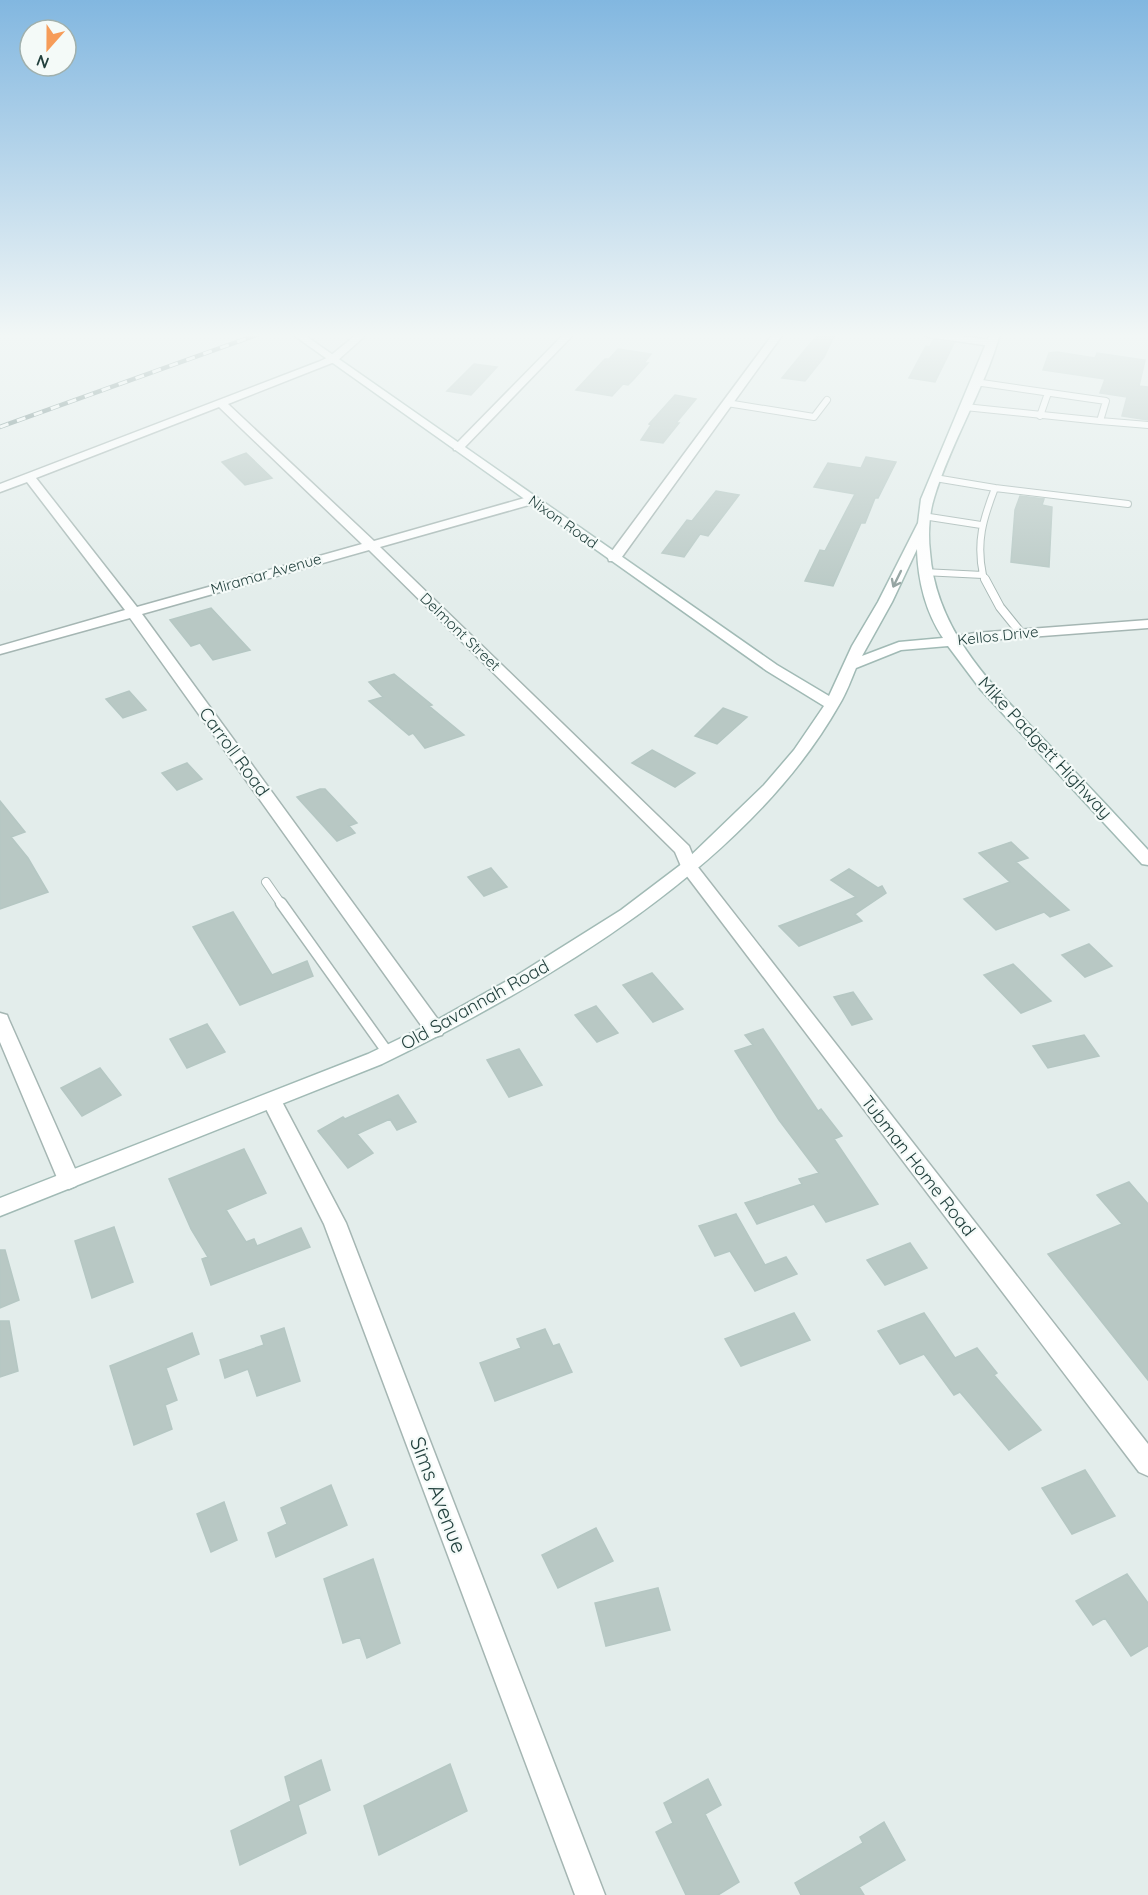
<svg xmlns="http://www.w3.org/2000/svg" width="1148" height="1895" font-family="Quicksand,sans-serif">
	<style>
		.building { fill: #b8c8c4; stroke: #b5c7c3; stroke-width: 1.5 }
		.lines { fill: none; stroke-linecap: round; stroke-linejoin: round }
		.lane-far2-casing { stroke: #a5b6b3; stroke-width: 8 }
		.lane-far1-casing { stroke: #a5b6b3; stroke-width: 10 }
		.lane-casing { stroke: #a5b6b3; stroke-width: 13 }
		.street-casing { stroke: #a5b6b3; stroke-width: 3 }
		.secondary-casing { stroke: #a1bab5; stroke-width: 3 }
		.lane-far2 { stroke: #fff; stroke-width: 6 }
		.lane-far1 { stroke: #fff; stroke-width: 8 }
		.lane { stroke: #fff; stroke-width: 10 }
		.street { fill: #fff; fill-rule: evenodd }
		.secondary { fill: #fff; fill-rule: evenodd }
		.rail-casing { stroke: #5d7b78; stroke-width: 4.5 }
		.rail { stroke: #f4faf8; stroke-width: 3; stroke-dasharray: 9; stroke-linecap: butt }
		.oneway { stroke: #90a09e }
		.labels { text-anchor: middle; stroke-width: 4.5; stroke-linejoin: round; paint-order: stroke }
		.far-street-label { font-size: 15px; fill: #22403d; stroke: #f4faf8 }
		.street-label { font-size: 18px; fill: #22403d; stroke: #f4faf8 }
		.near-street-label { font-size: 21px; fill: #22403d; stroke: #f4faf8 }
	</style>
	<rect width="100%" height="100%" fill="#e3edeb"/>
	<path class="building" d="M 818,334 L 835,334 L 824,357 L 805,381 L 782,378 Z
		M 933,340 L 954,343 L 935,382 L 909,378 L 926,346 L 930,347 Z
		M 618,349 L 651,354 L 644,363 L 648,363 L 634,379 L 628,385 L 623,384 L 612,396 L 576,390 L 605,359 L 609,359 Z
		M 1057,352 L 1095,358 L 1097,353 L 1145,360 L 1139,386 L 1148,387 L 1148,420 L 1122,416 L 1127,397 L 1100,393 L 1105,379 L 1043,370 L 1049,353 Z
		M 474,364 L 497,367 L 471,395 L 447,391 Z
		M 675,395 L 696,399 L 676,423 L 679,423 L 663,443 L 641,440 L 651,425 L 649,424 Z
		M 246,453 L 272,478 L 245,485 L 222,462 Z
		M 866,457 L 896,462 L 878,498 L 875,498 L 865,523 L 861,523 L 833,586 L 805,581 L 820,550 L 825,551 L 855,494 L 814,487 L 828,463 L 861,468 Z
		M 716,491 L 739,495 L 708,536 L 700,534 L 684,557 L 662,553 L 687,520 L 692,521 Z
		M 1020,496 L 1044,499 L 1042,505 L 1052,507 L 1049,567 L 1011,562 L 1015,510 Z
		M 211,608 L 250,650 L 213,660 L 200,643 L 191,646 L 170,620 Z
		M 394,674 L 432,705 L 429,706 L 464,735 L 425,748 L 413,733 L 409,735 L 369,701 L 383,697 L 369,682 Z
		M 129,691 L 146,710 L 123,718 L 106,699 Z
		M 723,708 L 747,717 L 717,744 L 695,736 Z
		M 652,750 L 676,763 L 695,773 L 675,787 L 632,763 Z
		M 187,763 L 202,779 L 177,790 L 162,773 Z
		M 320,789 L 325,789 L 357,823 L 349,826 L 355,833 L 337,841 L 297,797 Z
		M 0,801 L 25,832 L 11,837 L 28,858 L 48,892 L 0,909 Z
		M 1011,842 L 1028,858 L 1016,862 L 1069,910 L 1050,917 L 1044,912 L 996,930 L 964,899 L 1010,882 L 979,853 Z
		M 491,868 L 507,887 L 484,896 L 468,877 Z
		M 849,869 L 878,888 L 882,886 L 886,893 L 855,914 L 862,921 L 799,946 L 779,926 L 856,897 L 831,880 Z
		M 233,912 L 272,975 L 307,961 L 313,976 L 240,1005 L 193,927 Z
		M 1089,944 L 1112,966 L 1085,977 L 1062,955 Z
		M 1013,964 L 1051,1001 L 1021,1013 L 984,975 Z
		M 652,973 L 683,1009 L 653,1022 L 623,985 Z
		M 853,992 L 872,1019 L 852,1025 L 834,997 Z
		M 596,1006 L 618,1033 L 597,1042 L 575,1015 Z
		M 207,1024 L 225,1052 L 187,1068 L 170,1039 Z
		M 763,1029 L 818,1111 L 821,1109 L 842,1136 L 834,1139 L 878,1204 L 826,1222 L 814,1204 L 757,1224 L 745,1203 L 802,1184 L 799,1179 L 819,1173 L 779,1120 L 735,1051 L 753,1045 L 745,1035 Z
		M 1084,1035 L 1099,1056 L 1048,1068 L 1033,1046 Z
		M 519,1049 L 542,1085 L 509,1097 L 487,1060 Z
		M 100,1068 L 121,1095 L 82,1116 L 61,1088 Z
		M 398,1095 L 416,1122 L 397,1130 L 390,1119 L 357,1134 L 373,1153 L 348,1168 L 318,1131 L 343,1117 L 345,1119 Z
		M 244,1149 L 266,1193 L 226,1210 L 246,1242 L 254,1239 L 257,1246 L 301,1228 L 310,1247 L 211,1285 L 202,1259 L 208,1257 L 191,1229 L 169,1179 Z
		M 1129,1182 L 1148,1204 L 1148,1380 L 1048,1254 L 1122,1224 L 1097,1195 Z
		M 736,1214 L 765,1265 L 786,1257 L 797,1274 L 755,1291 L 730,1251 L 715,1256 L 699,1226 Z
		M 114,1227 L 133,1282 L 92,1298 L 75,1241 Z
		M 910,1243 L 927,1268 L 885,1285 L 867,1260 Z
		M 0,1250 L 5,1250 L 19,1300 L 0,1308 Z
		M 794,1313 L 810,1340 L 741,1366 L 725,1339 Z
		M 924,1313 L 955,1358 L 977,1348 L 997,1373 L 994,1375 L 1041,1430 L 1009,1450 L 960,1392 L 954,1395 L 924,1354 L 900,1364 L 878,1331 Z
		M 0,1321 L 9,1321 L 18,1371 L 0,1377 Z
		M 284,1328 L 300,1381 L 257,1396 L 248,1369 L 225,1378 L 220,1360 L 264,1345 L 261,1336 Z
		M 545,1329 L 553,1346 L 559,1344 L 572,1372 L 495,1401 L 480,1363 L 521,1348 L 517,1339 Z
		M 192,1333 L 199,1354 L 166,1368 L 177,1400 L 165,1405 L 172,1429 L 134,1445 L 110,1366 Z
		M 1085,1470 L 1115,1516 L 1072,1534 L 1042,1488 Z
		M 331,1485 L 347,1525 L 276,1557 L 268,1533 L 287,1524 L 281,1508 Z
		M 224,1502 L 237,1540 L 211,1552 L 197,1514 Z
		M 596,1528 L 613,1561 L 558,1588 L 542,1555 Z
		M 373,1559 L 400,1643 L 367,1658 L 360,1637 L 343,1643 L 324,1579 Z
		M 1127,1574 L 1148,1603 L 1148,1646 L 1131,1656 L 1105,1618 L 1093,1625 L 1076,1601 Z
		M 658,1588 L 670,1630 L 606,1646 L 595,1603 Z
		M 321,1760 L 330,1790 L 298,1805 L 306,1833 L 240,1865 L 231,1831 L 291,1801 L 285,1777 Z
		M 450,1764 L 467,1811 L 379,1855 L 364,1806 Z
		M 708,1779 L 721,1805 L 705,1814 L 739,1882 L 718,1895 L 686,1895 L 656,1832 L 673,1823 L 664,1803 Z
		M 884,1822 L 905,1860 L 859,1887 L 864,1895 L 801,1895 L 795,1883 L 863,1843 L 860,1837 Z"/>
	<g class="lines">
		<defs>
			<path id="lane-far2" d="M 727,403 L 814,417 L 827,400
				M 965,407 L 1100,421 L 1106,401 L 975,382
				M 1040,416 L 1048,393
				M 1100,421 L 1148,425
				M 935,478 L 995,488 C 983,519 976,542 983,575
				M 995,488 L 1128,504
				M 923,516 L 981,525
				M 923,572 L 983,575 L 986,580"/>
			<path id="lane-far1" d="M 985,579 L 1000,607 L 1021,633
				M 266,882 L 282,905"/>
			<path id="lane" d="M 281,903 L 388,1053"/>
			<path id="street" d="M 357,334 L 367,334 L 337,361 L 228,404 L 374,541 L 528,497 L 536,497 L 536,503 L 380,547 L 689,846 L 697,866 L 1148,1444 L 1148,1476 L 1139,1472 L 683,871 L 675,852 L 369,550 L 142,614 L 442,1025 L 445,1030 L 442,1035 L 435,1037 L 428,1035 L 130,618 L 0,654 L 0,646 L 125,610 L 27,482 L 0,492 L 0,484 L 318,362 L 329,357 ZM 219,407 L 362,544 L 137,607 L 36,478 Z
				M 564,334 L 574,334 L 462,450 L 454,450 L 454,446 Z
				M 773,334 L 783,334 L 619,561 L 609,561 L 608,558 L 609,555 Z
				M 923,334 L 946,334 L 991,340 L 996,343 L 991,346 L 928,337 Z
				M 1148,620 L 1148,628 L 975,641 L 952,645 L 945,641 L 947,638 L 975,633 Z
				M 0,1013 L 7,1015 L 9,1020 L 80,1180 L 76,1186 L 69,1189 L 62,1186 L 58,1180 L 0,1042 Z
				M 272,1093 L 279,1096 L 346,1223 L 605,1895 L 575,1895 L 324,1224 L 262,1101 L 265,1096 Z"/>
			<path id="secondary" d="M 292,334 L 303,334 L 777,665 L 829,696 L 852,646 L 878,602 L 918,523 L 921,499 L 990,334 L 1000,334 C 984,390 951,442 934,498 C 929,514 928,535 930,552 C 936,635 997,690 1051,747 C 1084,781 1116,815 1148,850 L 1148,865 L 1142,864 L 981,690 L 948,646 L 901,650 L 856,668 C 851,680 846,694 839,705 C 748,866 544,985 382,1064 L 0,1216 L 0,1198 L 368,1054 L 428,1025 L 516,976 L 621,910 L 683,863 L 764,785 L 794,750 L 824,706 L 767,671 ZM 917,549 C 918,580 925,611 943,638 L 899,642 L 862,656 L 892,602 Z"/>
		</defs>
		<use href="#lane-far2" class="lane-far2-casing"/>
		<use href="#lane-far1" class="lane-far1-casing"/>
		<use href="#lane" class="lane-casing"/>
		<use href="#street" class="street-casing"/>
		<use href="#secondary" class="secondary-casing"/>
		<use href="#lane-far2" class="lane-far2"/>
		<use href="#lane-far1" class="lane-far1"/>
		<use href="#lane" class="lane"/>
		<use href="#street" class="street"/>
		<use href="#secondary" class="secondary"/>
		<defs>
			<path id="rail" d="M 0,427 L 259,334"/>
		</defs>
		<use href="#rail" class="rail-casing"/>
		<use href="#rail" class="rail"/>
	</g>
	<defs><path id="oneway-shaft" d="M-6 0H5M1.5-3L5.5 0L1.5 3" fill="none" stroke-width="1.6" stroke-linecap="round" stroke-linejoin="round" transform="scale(1.5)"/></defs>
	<use class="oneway" href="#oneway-shaft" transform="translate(897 579) rotate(116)"/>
	<linearGradient id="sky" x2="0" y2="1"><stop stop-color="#82b7e0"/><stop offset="0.56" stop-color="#f2f7f6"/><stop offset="1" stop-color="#f2f7f6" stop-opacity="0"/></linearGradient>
	<rect width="1148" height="599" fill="url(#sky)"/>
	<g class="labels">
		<g class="far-street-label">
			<text transform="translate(563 522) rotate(35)" y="5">Nixon Road</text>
			<text transform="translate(266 574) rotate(-16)" y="5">Miramar Avenue</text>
			<text transform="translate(460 632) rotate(44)" y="5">Delmont Street</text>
			<text transform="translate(998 636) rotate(-6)" y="5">Kellos Drive</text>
		</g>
		<g class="street-label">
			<text transform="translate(1045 748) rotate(47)" y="6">Mike Padgett Highway</text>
			<text transform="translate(234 752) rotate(54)" y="6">Carroll Road</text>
			<text transform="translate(475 1005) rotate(-29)" y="6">Old Savannah Road</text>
			<text transform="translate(918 1166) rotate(52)" y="6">Tubman Home Road</text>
		</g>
		<g class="near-street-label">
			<text transform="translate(438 1495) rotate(69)" y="7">Sims Avenue</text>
		</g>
	</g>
	<g transform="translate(48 48) rotate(201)"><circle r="28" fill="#f4faf8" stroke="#a0b0ad" stroke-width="1.5"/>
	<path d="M0-4.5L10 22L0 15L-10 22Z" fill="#f69c59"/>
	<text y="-9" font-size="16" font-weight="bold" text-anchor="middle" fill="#22403d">N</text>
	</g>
</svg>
